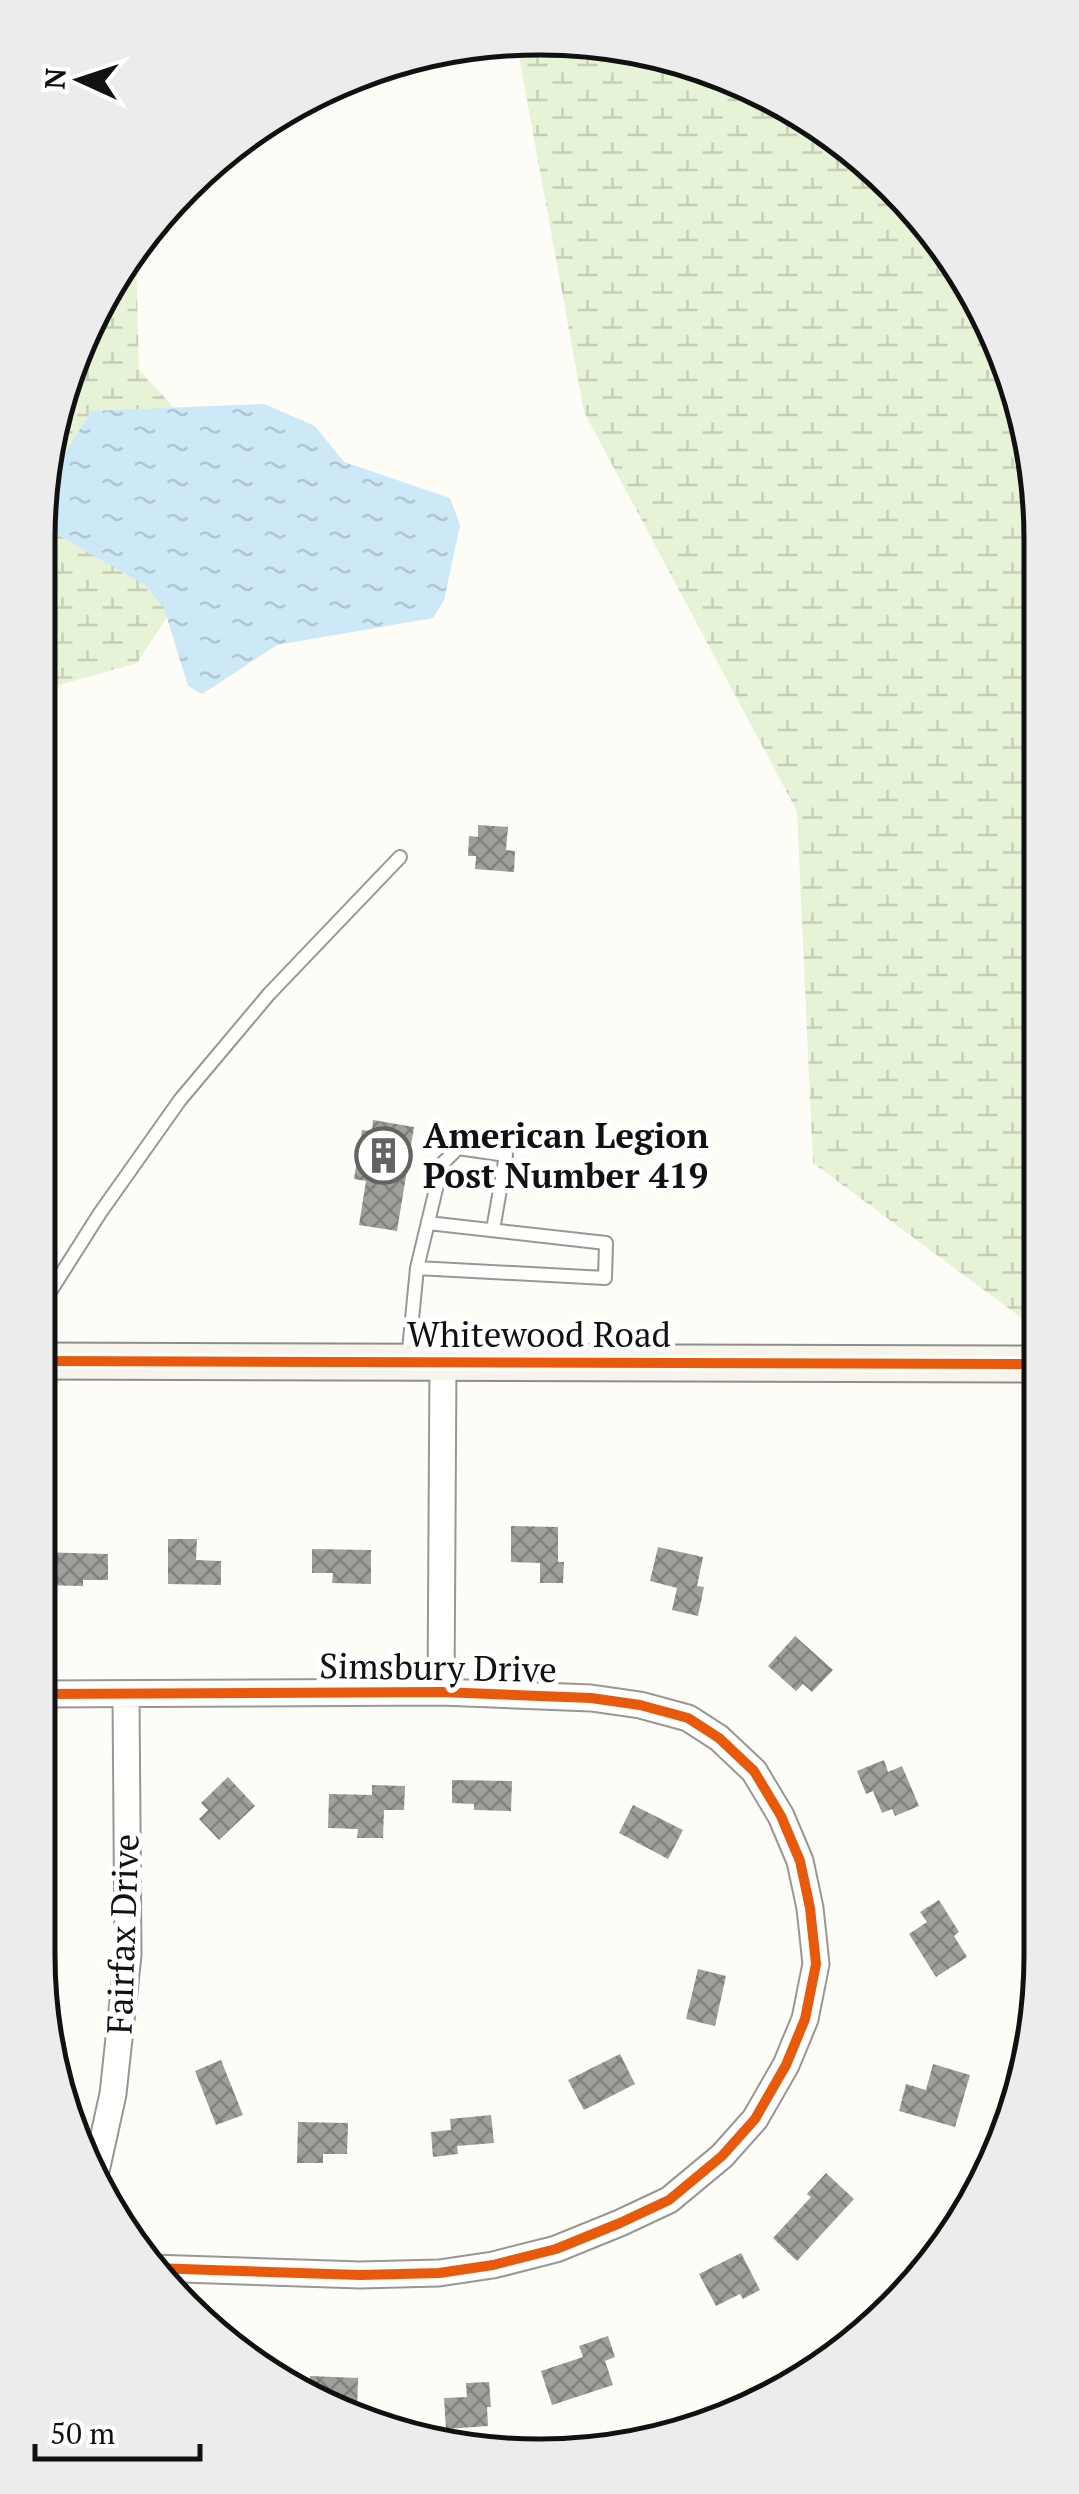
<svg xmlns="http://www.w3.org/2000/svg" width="1079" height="2494" font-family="'PT Serif',serif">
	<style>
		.wetland { fill: url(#wetland-marsh) }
		.water { fill: url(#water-ripples) }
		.building { fill: url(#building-cross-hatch) }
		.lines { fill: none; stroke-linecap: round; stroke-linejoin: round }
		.lane-casing { stroke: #979795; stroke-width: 16 }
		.street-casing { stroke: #979795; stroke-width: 29 }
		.secondary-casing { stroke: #8e8d8b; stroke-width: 39 }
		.lane { stroke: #fffffe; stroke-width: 12 }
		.street { stroke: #fffffe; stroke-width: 25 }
		.secondary { stroke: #f6f4eb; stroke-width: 35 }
		.cycleway-casing { stroke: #fff; stroke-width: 16 }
		.cycleway { stroke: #e8590c; stroke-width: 10 }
		.labels { text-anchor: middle; stroke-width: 10; stroke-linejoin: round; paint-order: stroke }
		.poi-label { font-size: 35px; font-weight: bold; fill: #111; stroke: #fff; text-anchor: start }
		.street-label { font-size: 35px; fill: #111; stroke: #fff }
		.rim { fill: none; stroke: #111; stroke-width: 5 }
	</style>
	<defs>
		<pattern id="wetland-marsh" width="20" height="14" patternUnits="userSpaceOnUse" patternTransform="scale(2.5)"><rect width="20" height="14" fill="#e7f3d7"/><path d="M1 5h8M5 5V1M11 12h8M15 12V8" fill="none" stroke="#c5cfb8"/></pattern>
		<pattern id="water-ripples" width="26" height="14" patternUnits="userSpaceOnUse" patternTransform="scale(2.5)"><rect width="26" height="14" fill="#cde8f7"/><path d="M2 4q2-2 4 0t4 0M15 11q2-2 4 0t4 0" fill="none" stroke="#afc6d3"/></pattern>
		<pattern id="building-cross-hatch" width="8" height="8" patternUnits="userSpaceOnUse" patternTransform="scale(2.5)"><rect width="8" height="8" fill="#a19f9c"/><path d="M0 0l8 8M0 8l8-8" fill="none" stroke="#82807e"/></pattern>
	</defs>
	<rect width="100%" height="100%" fill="#fdfcf7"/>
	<path class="wetland" d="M 516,40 L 701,64 L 845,141 L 937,233 L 1003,347 L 1037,473 L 1040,1321 L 1027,1322 L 813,1163 L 797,811 L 584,412 Z
		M 136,253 L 139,370 L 250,490 L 137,663 L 38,691 L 38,539 L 64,378 Z"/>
	<path class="water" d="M 264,404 L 315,426 L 344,462 L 450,498 L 460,525 L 444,600 L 433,618 L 277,645 L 202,694 L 188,686 L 164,608 L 145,585 L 56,534 L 46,512 L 50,478 L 91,411 Z"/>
	<path class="building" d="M 478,825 L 508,827 L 506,850 L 515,851 L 514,872 L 475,869 L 476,856 L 468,856 L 469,836 L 478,837 Z
		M 373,1120 L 414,1127 L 397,1231 L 359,1225 L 366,1181 L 354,1179 L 362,1130 L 372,1131 Z
		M 511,1526 L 558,1527 L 558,1562 L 564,1562 L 563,1583 L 540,1583 L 540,1563 L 511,1562 Z
		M 168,1539 L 197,1539 L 196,1560 L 221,1561 L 221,1585 L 168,1584 Z
		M 658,1547 L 703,1557 L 697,1586 L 704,1587 L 698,1616 L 672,1610 L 677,1588 L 650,1581 Z
		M 312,1549 L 371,1550 L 371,1584 L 332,1583 L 333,1573 L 312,1573 Z
		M 38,1552 L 108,1554 L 108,1580 L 83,1580 L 83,1586 L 38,1585 Z
		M 795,1636 L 833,1670 L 812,1692 L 803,1684 L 796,1691 L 768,1666 Z
		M 884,1760 L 888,1772 L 902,1766 L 919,1806 L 895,1816 L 892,1809 L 882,1813 L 873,1791 L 866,1794 L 857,1771 Z
		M 228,1777 L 255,1806 L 219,1840 L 199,1819 L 208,1810 L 201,1803 Z
		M 452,1780 L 512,1781 L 511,1811 L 474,1810 L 474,1804 L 452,1803 Z
		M 372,1785 L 405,1786 L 404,1810 L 384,1810 L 383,1838 L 357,1838 L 358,1829 L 328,1828 L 329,1794 L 372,1795 Z
		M 633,1805 L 683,1830 L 668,1859 L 619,1833 Z
		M 939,1900 L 959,1932 L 954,1936 L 967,1957 L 936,1977 L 909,1934 L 927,1922 L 920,1912 Z
		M 698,1969 L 726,1976 L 715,2026 L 686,2019 Z
		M 620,2054 L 635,2084 L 584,2110 L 568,2080 Z
		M 221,2060 L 243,2115 L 216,2125 L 195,2071 Z
		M 933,2064 L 970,2075 L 955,2127 L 899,2111 L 906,2084 L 926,2090 Z
		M 491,2115 L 494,2143 L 457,2146 L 458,2154 L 433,2157 L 431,2132 L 451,2130 L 450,2119 Z
		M 298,2122 L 348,2123 L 347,2154 L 323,2154 L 323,2163 L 297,2163 Z
		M 826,2173 L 854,2199 L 797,2261 L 773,2238 L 811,2197 L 807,2194 Z
		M 741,2253 L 760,2290 L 743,2299 L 740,2294 L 716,2306 L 699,2274 Z
		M 608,2336 L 615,2357 L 605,2361 L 613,2385 L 552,2405 L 541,2371 L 583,2357 L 579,2346 Z
		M 310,2376 L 358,2378 L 357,2415 L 309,2397 Z
		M 489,2382 L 491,2407 L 487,2407 L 488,2426 L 446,2429 L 444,2398 L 467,2397 L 466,2383 Z"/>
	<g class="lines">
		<defs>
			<path id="lane" d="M 417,1268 L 605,1278 L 606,1243 L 428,1223
				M 38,1330 L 48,1295 L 100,1213 L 180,1100 L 269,994 L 400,857
				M 408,1360 L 417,1268 L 442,1164 L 458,1148 L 506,1155 L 493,1230"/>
			<path id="street" d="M 441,1692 L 443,1362
				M 38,1694 L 441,1692 L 591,1698 L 640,1705 L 688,1718 L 719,1738 L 754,1771 L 781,1816 L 800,1861 L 810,1908 L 816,1964 L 805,2019 L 786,2065 L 755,2119 L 722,2156 L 669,2200 L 620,2223 L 556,2249 L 493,2265 L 439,2273 L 360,2275 L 152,2268
				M 96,2171 L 113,2094 L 128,1955 L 126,1695"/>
			<path id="secondary" d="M 38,1361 L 1040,1364"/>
		</defs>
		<use href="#lane" class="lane-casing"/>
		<use href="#street" class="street-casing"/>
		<use href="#secondary" class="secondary-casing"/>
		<use href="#lane" class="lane"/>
		<use href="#street" class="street"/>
		<use href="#secondary" class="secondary"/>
		<defs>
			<path id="cycleway" d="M 38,1361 L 1040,1364
				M 38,1694 L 441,1692 L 591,1698 L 640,1705 L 688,1718 L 719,1738 L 754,1771 L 781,1816 L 800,1861 L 810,1908 L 816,1964 L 805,2019 L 786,2065 L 755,2119 L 722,2156 L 669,2200 L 620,2223 L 556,2249 L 493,2265 L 439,2273 L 360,2275 L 152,2268"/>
		</defs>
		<use href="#cycleway" class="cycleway-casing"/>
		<use href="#cycleway" class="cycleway"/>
	</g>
	<defs>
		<symbol id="building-ring" viewBox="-11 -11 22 22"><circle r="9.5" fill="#fff" stroke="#646362" stroke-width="1.5"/><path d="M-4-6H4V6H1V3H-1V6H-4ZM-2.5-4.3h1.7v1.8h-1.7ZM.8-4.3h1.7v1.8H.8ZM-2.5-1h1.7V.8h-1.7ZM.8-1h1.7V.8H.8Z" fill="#646362"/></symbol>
	</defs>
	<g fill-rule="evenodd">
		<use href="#building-ring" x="352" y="1124" width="63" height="63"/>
	</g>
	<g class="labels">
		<g class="poi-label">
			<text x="423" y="1148">American Legion<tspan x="423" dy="40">Post Number 419</tspan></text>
		</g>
		<g class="street-label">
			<text x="539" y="1347">Whitewood Road</text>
			<text transform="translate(438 1668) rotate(1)" y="12">Simsbury Drive</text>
			<text transform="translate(123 1934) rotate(-88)" y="12">Fairfax Drive</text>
		</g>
	</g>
	<path d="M0 0H1079V2494H0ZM539 55H540A484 484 0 0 1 1024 539V1955A484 484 0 0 1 540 2439H539A484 484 0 0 1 55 1955V539A484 484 0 0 1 539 55Z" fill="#ececec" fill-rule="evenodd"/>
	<path class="rim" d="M539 55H540A484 484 0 0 1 1024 539V1955A484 484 0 0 1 540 2439H539A484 484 0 0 1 55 1955V539A484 484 0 0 1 539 55Z"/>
	<g transform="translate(80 80) rotate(273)" stroke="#ffffff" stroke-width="8" paint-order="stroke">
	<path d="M0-8L18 38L0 25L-18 38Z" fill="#111111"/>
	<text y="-15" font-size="28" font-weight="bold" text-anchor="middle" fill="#111111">N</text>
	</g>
	<path d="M35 2444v15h165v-15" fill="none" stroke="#111111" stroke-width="5"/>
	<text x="50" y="2444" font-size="30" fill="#111111" stroke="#ffffff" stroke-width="8" paint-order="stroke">50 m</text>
</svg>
